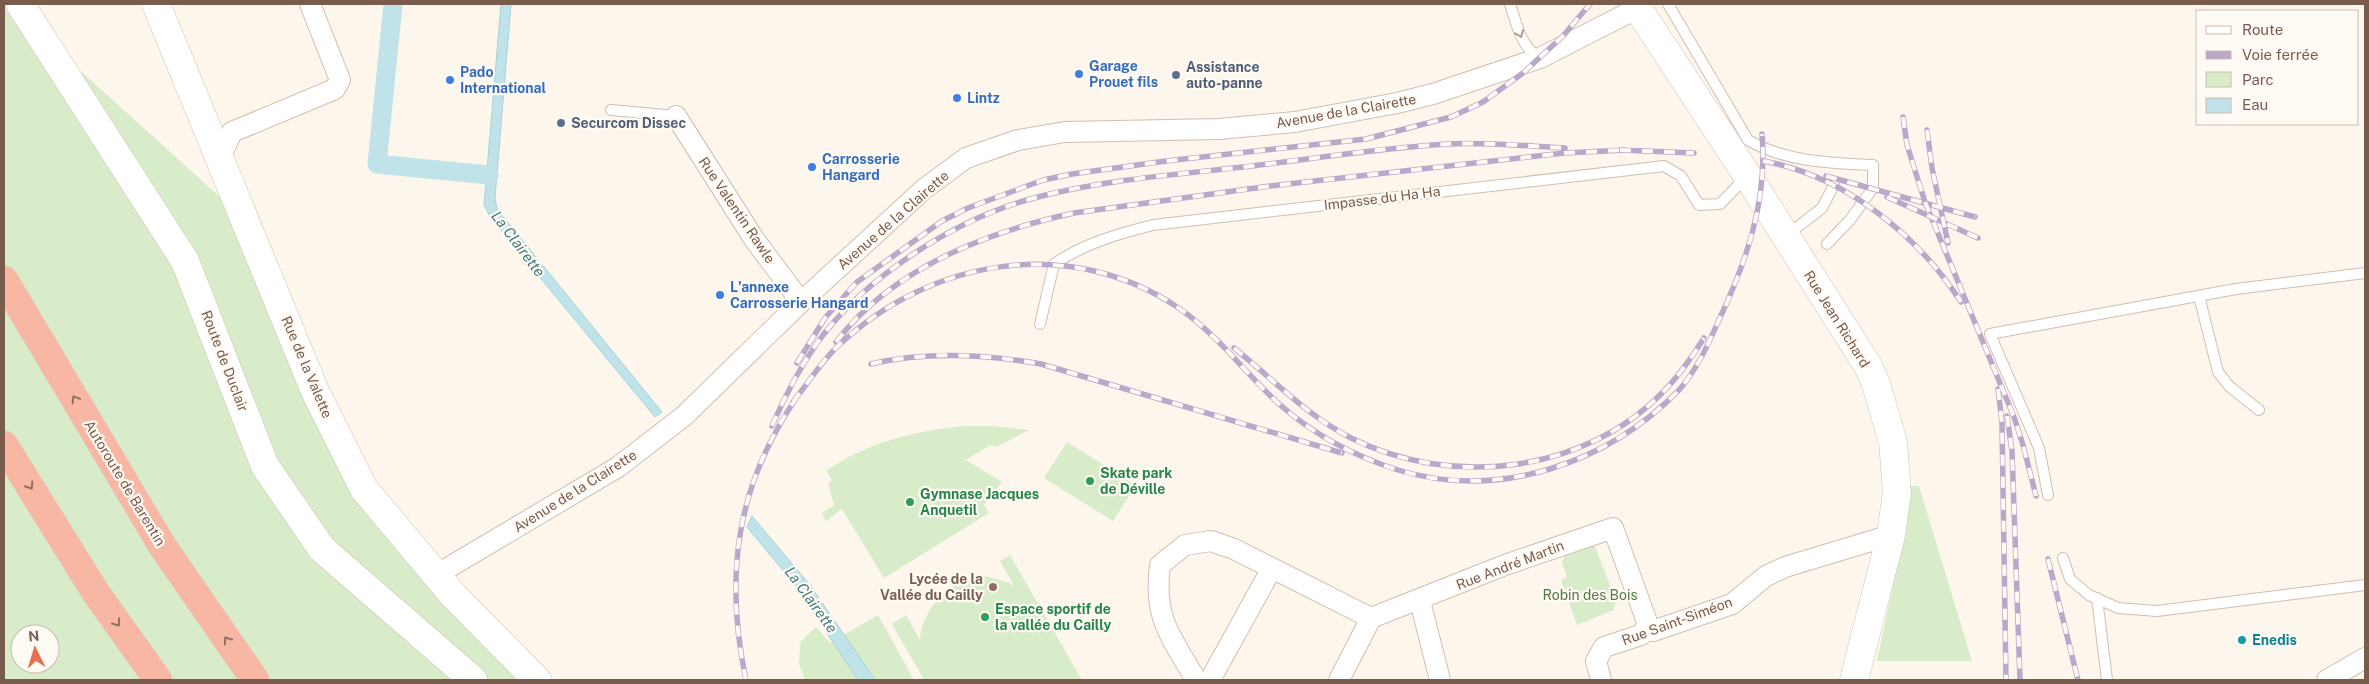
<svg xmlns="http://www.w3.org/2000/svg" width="2369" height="684" font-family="'Public Sans',sans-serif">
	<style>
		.green { fill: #d8ecc9; fill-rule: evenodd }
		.water { fill: #bfe3e8; stroke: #a5d3da }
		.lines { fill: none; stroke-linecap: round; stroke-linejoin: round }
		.canal { stroke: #bfe3e8; stroke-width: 19 }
		.lane-casing { stroke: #d1beb0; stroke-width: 12 }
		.street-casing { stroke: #d1beb0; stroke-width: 22 }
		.secondary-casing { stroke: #d6c0b0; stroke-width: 29 }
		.highway-casing { stroke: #dad1cd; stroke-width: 29 }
		.lane { stroke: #fff; stroke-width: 10 }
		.street { stroke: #fff; stroke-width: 20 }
		.secondary { stroke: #fff; stroke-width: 28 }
		.highway { stroke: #f7b7a3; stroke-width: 28 }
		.rail-casing { stroke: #b9a8c9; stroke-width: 5.5 }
		.rail { stroke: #fffaf3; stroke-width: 4; stroke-dasharray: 11; stroke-linecap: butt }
		.oneway { stroke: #af9d94 }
		.oneway2 { stroke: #936e5e }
		.shop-dot { fill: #3f7fe0; stroke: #fffaf3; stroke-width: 2 }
		.service-dot { fill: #5c6f8a; stroke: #fffaf3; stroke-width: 2 }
		.leisure-dot { fill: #2e9e5b; stroke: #fffaf3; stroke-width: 2 }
		.education-dot { fill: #8d6e63; stroke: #fffaf3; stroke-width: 2 }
		.culture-dot { fill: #0f9aa8; stroke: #fffaf3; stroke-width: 2 }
		.labels { text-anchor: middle; stroke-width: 4.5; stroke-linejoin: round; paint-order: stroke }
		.shop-label { font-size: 14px; font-weight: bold; fill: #366cbe; stroke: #fffaf3; text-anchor: start }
		.service-label { font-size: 14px; font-weight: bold; fill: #4e5e75; stroke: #fffaf3; text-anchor: start }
		.street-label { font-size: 14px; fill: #7a5c4d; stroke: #fffaf3 }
		.leisure-label { font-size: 14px; font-weight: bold; fill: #27864d; stroke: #fffaf3; text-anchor: start }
		.education-label { font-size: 14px; font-weight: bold; fill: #785e54; stroke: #fffaf3; text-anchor: end }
		.park-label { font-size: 14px; fill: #537a41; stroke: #fffaf3 }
		.culture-label { font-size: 14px; font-weight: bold; fill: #0d838f; stroke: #fffaf3; text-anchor: start }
		.water-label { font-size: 15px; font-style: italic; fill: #437c86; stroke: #fffaf3 }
	</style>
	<rect width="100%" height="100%" fill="#fdf6ec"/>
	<path class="green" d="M 4,4 L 11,4 L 22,18 L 231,207 L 332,455 L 529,680 L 4,680 ZM 20,634 L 50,634 L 50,664 L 20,664 Z
		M 964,426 L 992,426 L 1029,430 L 996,447 L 990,445 L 966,460 L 1002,482 L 984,505 L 989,513 L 884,578 L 842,509 L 826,521 L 822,513 L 834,505 L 828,484 L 832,480 L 826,471 C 867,442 915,431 964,426 Z
		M 1067,442 L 1136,485 L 1113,521 L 1044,478 Z
		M 1908,486 L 1919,486 L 1972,661 L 1877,661 L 1909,509 Z
		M 1593,542 L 1616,601 L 1614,610 L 1577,625 L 1561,580 L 1567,577 L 1562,563 L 1566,552 Z
		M 1010,555 L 1082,680 L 924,680 L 892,624 L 906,615 L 920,640 C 922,612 944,585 972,577 C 986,574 1001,580 1014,585 L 1000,561 Z
		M 878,615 L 914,680 L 805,680 L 799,664 L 800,642 L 816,627 L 830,643 Z"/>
	<path class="water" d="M 501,4 L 511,4 L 495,198 L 497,209 L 662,412 L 655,417 L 491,218 L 484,205 Z
		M 752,516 L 810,585 L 875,680 L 858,680 L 795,585 L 747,527 Z"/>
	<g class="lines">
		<path class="canal" d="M 393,4 L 377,164 L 489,175"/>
		<defs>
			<path id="lane" d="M 1510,4 C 1517,25 1520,45 1539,58
				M 1668,4 L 1748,140 C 1785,162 1831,163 1873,165 L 1873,188 L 1850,220 L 1827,244
				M 611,110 L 676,116
				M 1786,236 L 1822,208 L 1834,185
				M 2199,296 L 2218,372 L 2229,386 L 2259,410
				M 1040,324 L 1054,264 C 1085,243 1118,234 1153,225 L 1664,166 L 1681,176 L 1699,205 L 1720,204 L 1747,176
				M 2048,495 L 2039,448 L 1990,334 L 2236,289 L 2365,273
				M 2063,558 L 2070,579 L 2089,595 L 2118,608 L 2157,611 L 2365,585
				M 2097,598 L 2107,680"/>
			<path id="street" d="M 676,116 L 754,239 L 801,302
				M 220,158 L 232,132 L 335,89 L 340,80 L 310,4
				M 436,575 L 618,467 L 684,416 L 801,302 L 924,189 L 966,158 L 1018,140 L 1065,132 L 1219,129 L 1295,122 L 1397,103 L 1433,94 L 1540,58 L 1638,8
				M 1420,601 L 1440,680
				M 1196,680 C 1171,636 1153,619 1160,565 L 1185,545 L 1211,541 L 1234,549 L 1371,618
				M 1210,680 L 1272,568
				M 1339,680 L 1371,618 L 1505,565 L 1613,528 L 1647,622 L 1645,630
				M 1601,680 L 1596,661 L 1604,647 L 1641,635 L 1645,630 L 1653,631 L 1732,604 L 1766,576 L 1785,567 L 1891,535
				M 2327,680 L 2365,658"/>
			<path id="secondary" d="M 20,4 L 185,261 L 265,466 L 322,549 L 473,680
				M 156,4 L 315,391 L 364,489 L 453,595 L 537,680
				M 1635,4 L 1747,175 L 1868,366 L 1876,384 L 1893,442 L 1897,492 L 1891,535 L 1854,680"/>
			<path id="highway" d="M 4,280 L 163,547 L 255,680
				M 4,445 L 96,593 L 158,680"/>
		</defs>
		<use href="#lane" class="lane-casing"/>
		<use href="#street" class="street-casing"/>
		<use href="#secondary" class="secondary-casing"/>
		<use href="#highway" class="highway-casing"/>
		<use href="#lane" class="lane"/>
		<use href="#street" class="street"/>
		<use href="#secondary" class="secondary"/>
		<use href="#highway" class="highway"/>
		<defs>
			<path id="rail" d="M 1903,117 L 1907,145 L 1925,202 L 2014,417 L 2023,445 L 2036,496
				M 1927,130 L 1932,168 L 1948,243
				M 1620,150 L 1694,153
				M 1763,161 C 1843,175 1917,234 1961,302
				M 1826,176 L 1975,217
				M 1887,197 L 1978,238
				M 836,342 C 892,269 986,232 1074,213 L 1270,186 L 1564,153 L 1626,150
				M 1234,348 C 1272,378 1307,416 1351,438 C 1451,488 1583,474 1663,392 C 1679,376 1692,357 1704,338
				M 797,363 L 825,318 L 857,282 L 942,221 L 968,208 L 1043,180 L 1072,174 L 1166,161 L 1366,139 L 1451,117 L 1483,102 L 1523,73 L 1563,36 L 1590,4
				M 871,364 C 928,351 984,354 1041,364 L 1342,453
				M 1998,389 L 2002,423 L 2006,680
				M 793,402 C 808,383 821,362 838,346 C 932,257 1072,235 1180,309 C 1219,336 1245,373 1279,404 C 1314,435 1354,456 1398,470 C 1499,501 1608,463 1679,390 C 1696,371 1708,345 1718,322 C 1746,263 1768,200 1762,134
				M 2007,416 L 2012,451 L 2020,680
				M 772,426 C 784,398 799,369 817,343 C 865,277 955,219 1034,198 C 1101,180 1173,175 1243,167 C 1311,159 1380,148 1448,144 C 1487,142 1526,146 1565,148
				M 2048,559 L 2078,680
				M 746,680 C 724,576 736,486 797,397"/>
		</defs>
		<use href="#rail" class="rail-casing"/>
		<use href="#rail" class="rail"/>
	</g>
	<defs><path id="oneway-chevron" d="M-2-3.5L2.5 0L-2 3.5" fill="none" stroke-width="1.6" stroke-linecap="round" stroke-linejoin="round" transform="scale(1.25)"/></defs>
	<use class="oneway" href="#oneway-chevron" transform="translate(1520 34) rotate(68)"/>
	<g class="oneway2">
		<use href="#oneway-chevron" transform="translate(75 399) rotate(-121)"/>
		<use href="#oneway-chevron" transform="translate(30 486) rotate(58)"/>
		<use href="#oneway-chevron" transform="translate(117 623) rotate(55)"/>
		<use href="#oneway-chevron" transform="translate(227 640) rotate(-125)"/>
	</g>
	<g class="shop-dot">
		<circle cx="1079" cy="74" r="5"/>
		<circle cx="450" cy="80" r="5"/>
		<circle cx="957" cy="98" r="5"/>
		<circle cx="812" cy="167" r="5"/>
		<circle cx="720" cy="295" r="5"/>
	</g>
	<g class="service-dot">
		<circle cx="1176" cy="75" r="5"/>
		<circle cx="561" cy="123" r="5"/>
	</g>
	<g class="leisure-dot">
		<circle cx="1090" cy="481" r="5"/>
		<circle cx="910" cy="502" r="5"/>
		<circle cx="985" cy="617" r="5"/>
	</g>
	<circle class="education-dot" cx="993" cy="587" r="5"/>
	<circle class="culture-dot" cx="2242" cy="640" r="5"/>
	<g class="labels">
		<g class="shop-label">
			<text x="1089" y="71">Garage<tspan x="1089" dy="16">Prouet fils</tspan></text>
			<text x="460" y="77">Pado<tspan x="460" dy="16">International</tspan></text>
			<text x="967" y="103">Lintz</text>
			<text x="822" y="164">Carrosserie<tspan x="822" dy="16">Hangard</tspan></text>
			<text x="730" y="292">L'annexe<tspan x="730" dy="16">Carrosserie Hangard</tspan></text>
		</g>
		<g class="service-label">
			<text x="1186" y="72">Assistance<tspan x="1186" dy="16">auto-panne</tspan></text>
			<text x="571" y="128">Securcom Dissec</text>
		</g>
		<g class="street-label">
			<text transform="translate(1346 111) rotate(-10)" y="5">Avenue de la Clairette</text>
			<text transform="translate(1382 198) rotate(-7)" y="5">Impasse du Ha Ha</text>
			<text transform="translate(737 210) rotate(56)" y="5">Rue Valentin Rawle</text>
			<text transform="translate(893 220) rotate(-41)" y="5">Avenue de la Clairette</text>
			<text transform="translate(1837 319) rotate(58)" y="5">Rue Jean Richard</text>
			<text transform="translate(225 361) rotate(69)" y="5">Route de Duclair</text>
			<text transform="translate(307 367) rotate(67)" y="5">Rue de la Valette</text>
			<text transform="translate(125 483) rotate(59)" y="5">Autoroute de Barentin</text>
			<text transform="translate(575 491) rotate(-32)" y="5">Avenue de la Clairette</text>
			<text transform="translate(1510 565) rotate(-21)" y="5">Rue André Martin</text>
			<text transform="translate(1677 621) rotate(-20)" y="5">Rue Saint-Siméon</text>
		</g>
		<g class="leisure-label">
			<text x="1100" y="478">Skate park<tspan x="1100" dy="16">de Déville</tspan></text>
			<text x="920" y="499">Gymnase Jacques<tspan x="920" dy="16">Anquetil</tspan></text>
			<text x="995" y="614">Espace sportif de<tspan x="995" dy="16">la vallée du Cailly</tspan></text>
		</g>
		<g class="education-label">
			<text x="983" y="584">Lycée de la<tspan x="983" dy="16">Vallée du Cailly</tspan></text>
		</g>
		<g class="park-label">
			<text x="1590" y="600">Robin des Bois</text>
		</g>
		<g class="culture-label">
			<text x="2252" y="645">Enedis</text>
		</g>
		<g class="water-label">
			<text transform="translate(518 244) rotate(53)" y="5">La Clairette</text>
			<text transform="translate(811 600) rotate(54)" y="5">La Clairette</text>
		</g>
	</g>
	<rect width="2369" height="684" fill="none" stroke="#7a5c4d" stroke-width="10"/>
	<rect x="2196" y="10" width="162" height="115" fill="#fffaf3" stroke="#cabbb1"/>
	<rect x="2206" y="26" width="25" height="8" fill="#ffffff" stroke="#cabbb1"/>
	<text x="2242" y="35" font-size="15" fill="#7a5c4d">Route</text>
	<rect x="2206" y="51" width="25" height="8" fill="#b9a8c9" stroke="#cabbb1"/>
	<text x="2242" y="60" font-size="15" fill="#7a5c4d">Voie ferrée</text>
	<rect x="2206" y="72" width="25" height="15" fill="#d8ecc9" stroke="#cabbb1"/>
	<text x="2242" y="85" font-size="15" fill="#7a5c4d">Parc</text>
	<rect x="2206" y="98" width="25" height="15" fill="#bfe3e8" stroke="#cabbb1"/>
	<text x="2242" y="110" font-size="15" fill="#7a5c4d">Eau</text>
	<g transform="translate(35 649) rotate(355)"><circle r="24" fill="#fffaf3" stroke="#cabbb1"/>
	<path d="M0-4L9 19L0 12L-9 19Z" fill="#e76f51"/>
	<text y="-8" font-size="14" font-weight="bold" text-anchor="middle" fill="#7a5c4d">N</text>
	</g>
</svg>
